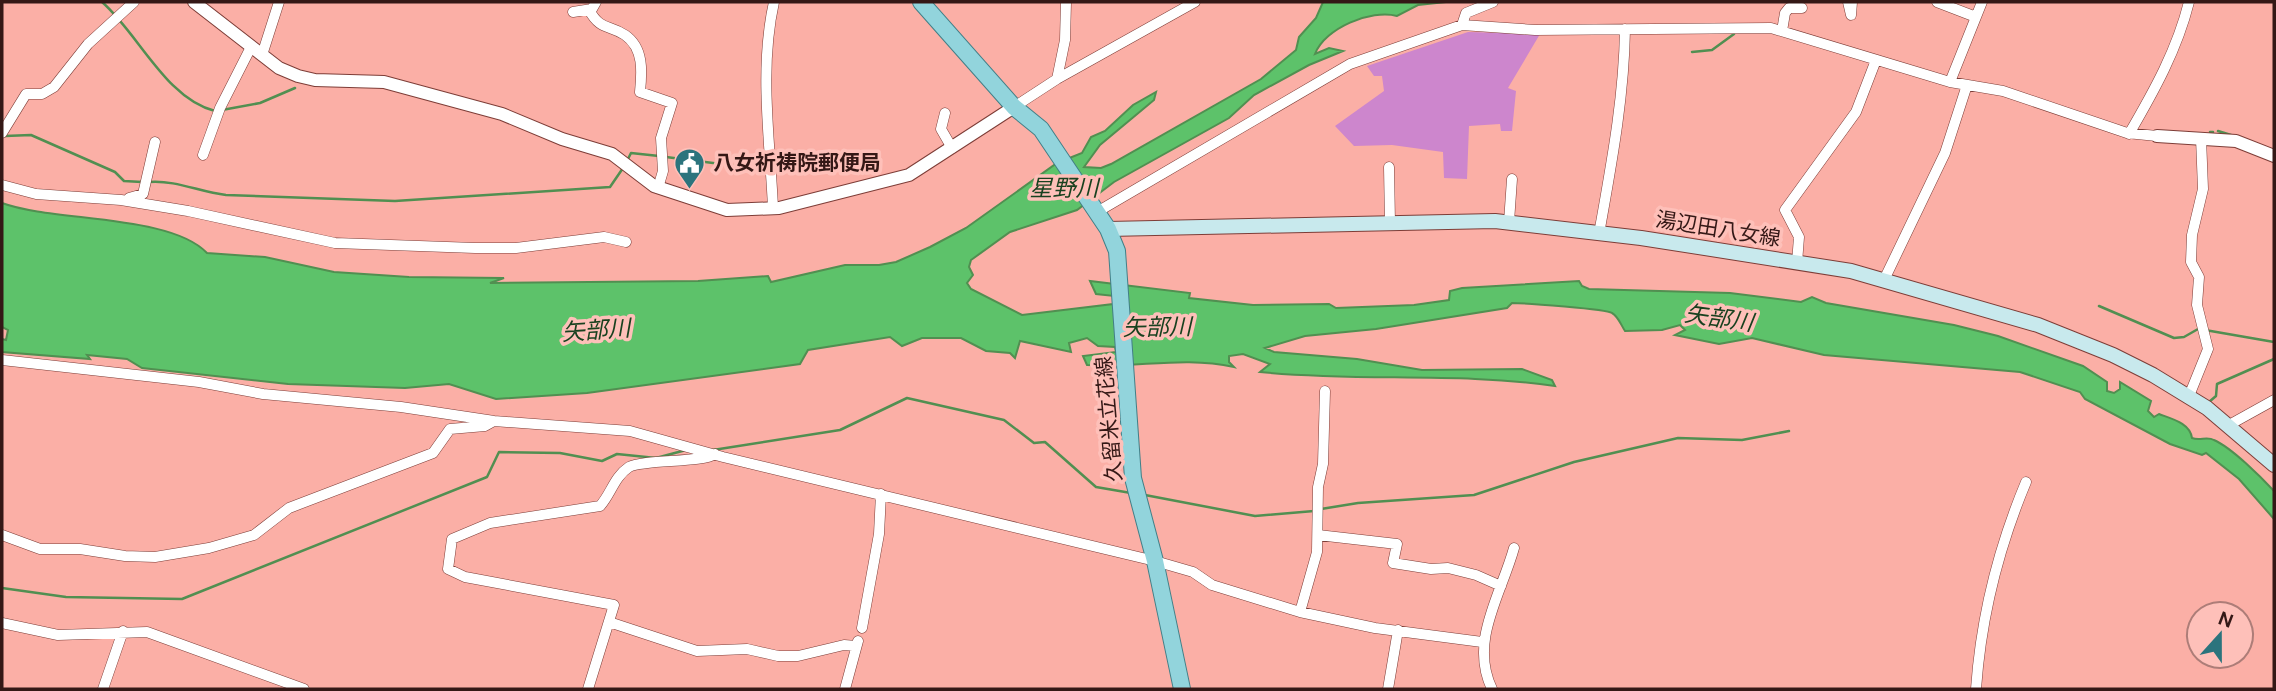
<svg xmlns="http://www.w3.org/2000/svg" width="2276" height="691" font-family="'DM Sans','Noto Sans JP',sans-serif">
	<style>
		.green { fill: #cd86cd }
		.water { fill: #5dc26a; stroke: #518f51; stroke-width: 2 }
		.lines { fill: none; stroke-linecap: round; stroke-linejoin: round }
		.stream { stroke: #518f51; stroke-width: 2.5 }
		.minor-casing { stroke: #7d3d37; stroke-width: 11 }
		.tertiary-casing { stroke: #7d3d37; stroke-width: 14 }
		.secondary-casing { stroke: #7d3d37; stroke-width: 16 }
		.primary-casing { stroke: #427f87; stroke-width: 18 }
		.minor { stroke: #fff; stroke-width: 10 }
		.tertiary { stroke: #fff; stroke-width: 12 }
		.secondary { stroke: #c8e9ed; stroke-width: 14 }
		.primary { stroke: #92d4dc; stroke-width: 16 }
		.labels { text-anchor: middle; stroke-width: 7; stroke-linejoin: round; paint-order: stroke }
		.poi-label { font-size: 21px; font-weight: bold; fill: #341816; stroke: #fec0b9; text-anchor: start }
		.street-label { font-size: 21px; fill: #341816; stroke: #fec0b9 }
		.water-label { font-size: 23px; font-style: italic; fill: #19411f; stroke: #fec0b9 }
	</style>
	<rect width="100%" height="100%" fill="#fbafa6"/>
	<path class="green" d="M 1468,32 L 1540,34 L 1508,88 L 1516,91 L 1512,131 L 1501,131 L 1500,124 L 1469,126 L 1467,179 L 1444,178 L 1443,152 L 1392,145 L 1354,146 L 1335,126 L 1384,91 L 1382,76 L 1374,76 L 1367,66 Z"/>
	<path class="water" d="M 1323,2 L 1446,2 L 1418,5 L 1397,16 C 1371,9 1325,28 1315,54 L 1329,48 L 1343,51 L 1309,65 L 1254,95 L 1229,118 L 1114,182 L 1077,210 L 1010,232 L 971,260 L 969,267 L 973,275 L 967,283 L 971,289 L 1022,315 L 1113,304 L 1115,296 L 1096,294 L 1090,281 L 1190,293 L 1189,298 L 1253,305 L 1329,304 L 1336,308 L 1414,305 L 1449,300 L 1450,291 L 1462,288 L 1579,281 L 1582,286 L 1589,289 L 1730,293 L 1801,302 L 1812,297 L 1826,303 L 1954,325 L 1998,336 L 2083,366 L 2107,382 L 2107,391 L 2114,393 L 2120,389 L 2120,382 L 2151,401 L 2148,411 L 2154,417 L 2159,414 C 2172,419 2190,423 2192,438 C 2200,441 2207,436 2214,440 C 2232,448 2261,477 2274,491 L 2274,519 L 2239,479 L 2206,453 L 2202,455 L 2170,444 L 2085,399 L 2080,392 L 2020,372 L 1824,355 L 1752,338 L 1719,344 L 1675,335 L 1685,330 L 1680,325 L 1662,330 L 1625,331 C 1621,325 1618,316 1612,313 C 1607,309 1524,303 1512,303 L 1507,308 L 1376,329 L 1305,336 L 1265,348 L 1274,352 L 1357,359 L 1422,370 L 1522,369 L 1552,380 L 1555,386 C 1458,372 1358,382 1260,372 L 1270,364 L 1243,354 L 1229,356 L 1229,362 L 1234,367 C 1182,356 1140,368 1087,365 L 1083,356 L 1116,352 L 1115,347 L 1098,346 L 1087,338 L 1069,343 L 1071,352 L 1020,341 L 1015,358 L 1010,353 L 986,351 L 961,338 L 922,338 L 902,346 L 890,337 L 808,350 L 800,364 L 587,393 L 496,399 L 449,384 L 405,388 L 288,384 L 142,368 L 127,359 L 87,355 L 90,359 L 2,352 L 2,339 L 6,340 L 8,330 L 2,327 L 2,203 C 53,222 170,214 207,253 L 265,257 L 334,272 L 409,277 L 504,278 L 490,283 L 698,281 L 768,276 L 771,282 L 845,265 L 879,265 L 896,262 L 930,247 L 966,228 L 1057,163 L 1082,153 L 1091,137 L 1105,131 L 1133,105 L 1156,92 L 1154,100 L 1100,145 L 1084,167 L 1101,168 L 1111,164 L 1261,79 L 1296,50 L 1299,37 L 1316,18 Z"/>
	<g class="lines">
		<path class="stream" d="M 102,2 C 138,33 166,99 215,111
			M 1692,52 L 1712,50 L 1734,34
			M 222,110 L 260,103 L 295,88
			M 2218,131 L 2231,135
			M 2210,132 L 2213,132
			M 5,136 L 31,135 L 115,172 L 124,181 L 142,182
			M 666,157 L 767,170
			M 628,159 L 631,153 L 659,156
			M 149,182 C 177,180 199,192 226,195 L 395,201 L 610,187 L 623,168
			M 2099,306 L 2174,338 L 2184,337 L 2198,329
			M 2205,330 L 2274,342
			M 2209,402 L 2216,396 L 2217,384 L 2274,359
			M 713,450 L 840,430 L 907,398 L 1004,420 L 1034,443 L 1045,442 L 1096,487 L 1131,493
			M 1145,495 L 1255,516 L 1314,511
			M 1321,509 L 1358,503 L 1474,495 L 1574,462 L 1678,438 L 1742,440 L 1789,431
			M 2,588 L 66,597 L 182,599 L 487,477 L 499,452 L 560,453 L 602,461 L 617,454 L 656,458 L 686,450"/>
		<defs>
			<path id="minor" d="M 1848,2 L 1851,15 L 1852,2
				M 1937,2 L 1976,17
				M 589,10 C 601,31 608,24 625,35 C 644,48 642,72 640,92 L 672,103 L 661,138 L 663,171 L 658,188
				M 573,12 L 592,9 L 596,2
				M 1462,25 L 1466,13 L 1493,2
				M 1782,31 L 1785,13 L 1789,8 L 1802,8
				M 262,55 L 279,2
				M 1057,79 L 1065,40 L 1066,2
				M 1950,82 L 1982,2
				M 1014,107 L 1057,79 L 1195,2
				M 945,113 L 941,129 L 952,148
				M 2,133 L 26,94 L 42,94 L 54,87 L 88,44 L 134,2
				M 2129,134 C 2154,91 2177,50 2189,2
				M 203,155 L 220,108 L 251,47
				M 1389,167 L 1390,223
				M 2,185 L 36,194 L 121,200 L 188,211 L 335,243 L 475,248 L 516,248 L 604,237 L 626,242
				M 129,198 L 143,194 L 155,142
				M 773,208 C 770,140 759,69 774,2
				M 1097,212 L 1350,64 L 1462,25 L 1535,30 L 1771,28 L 1950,82 L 2003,91 L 2127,133 L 2157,136
				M 1509,222 L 1512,179
				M 1599,234 C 1611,166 1624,99 1625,29
				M 1797,263 L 1799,237 L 1785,210 L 1856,112 L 1876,60
				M 1884,280 L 1945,153 L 1967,85
				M 2,360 L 199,382 L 263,394 L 401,407 L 494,421 L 630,431 L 723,457 L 1155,561 L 1193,572 L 1212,585 L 1300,612 L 1375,628 L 1482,642
				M 2189,396 L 2208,349 L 2197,305 L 2199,277 L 2191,262 L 2192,235 L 2203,189 L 2201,138
				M 2229,425 L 2274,400
				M 2,535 L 40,549 L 80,549 L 125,556 L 155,557 L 209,548 L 254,535 L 289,508 L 433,453 L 450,429 L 485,426 L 494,421
				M 1318,535 L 1397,544 L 1393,563 L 1431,569 L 1448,568 L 1476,575 L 1501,586
				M 1300,612 L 1317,552 L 1318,487 L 1323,464 L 1325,391
				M 609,622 L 697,651 L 747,649 L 778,656 L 798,656 L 844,645 L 856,646
				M 2,623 L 58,635 L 147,632 L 304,689
				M 862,628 L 879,534 L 881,494
				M 103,689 L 123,631
				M 588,689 L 614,605 L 465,577 L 448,569 L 452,539 L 490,523 L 600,506 C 611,494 614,477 629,467 C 644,459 703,463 715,454
				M 845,689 L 858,641
				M 1388,689 L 1398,630
				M 1492,689 C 1469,641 1501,595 1514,548
				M 1976,689 C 1981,617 1998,549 2026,482"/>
			<path id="tertiary" d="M 194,2 L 279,68 L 298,76 L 315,80 L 384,82 L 502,114 L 562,139 L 612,154 L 654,186 L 727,210 L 779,208 L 909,175 L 1014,107
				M 2157,136 L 2236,141 L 2274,156"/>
			<path id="secondary" d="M 1108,229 L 1495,221 L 1641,238 L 1851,271 L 2038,325 L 2113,355 L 2153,375 L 2207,408 L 2274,465"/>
			<path id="primary" d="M 921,2 L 1014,107 L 1041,129 L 1108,229 L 1117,251 L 1133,478 L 1155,561 L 1182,689"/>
		</defs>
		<use href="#minor" class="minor-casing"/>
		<use href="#tertiary" class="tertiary-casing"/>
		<use href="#secondary" class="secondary-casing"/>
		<use href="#primary" class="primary-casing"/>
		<use href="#minor" class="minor"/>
		<use href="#tertiary" class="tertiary"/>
		<use href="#secondary" class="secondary"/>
		<use href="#primary" class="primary"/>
	</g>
	<defs>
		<symbol id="civic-pin" viewBox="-11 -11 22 30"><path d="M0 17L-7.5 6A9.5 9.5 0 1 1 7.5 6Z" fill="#2b747d" stroke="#fec0b9"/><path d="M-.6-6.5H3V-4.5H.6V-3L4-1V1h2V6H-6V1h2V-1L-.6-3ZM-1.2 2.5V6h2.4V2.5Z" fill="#fff"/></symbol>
	</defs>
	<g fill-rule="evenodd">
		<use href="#civic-pin" x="672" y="146" width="35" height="47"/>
	</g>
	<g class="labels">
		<g class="poi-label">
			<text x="713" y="170">八女祈祷院郵便局</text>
		</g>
		<g class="street-label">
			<text transform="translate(1718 229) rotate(9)" y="7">湯辺田八女線</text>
			<text transform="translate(1109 419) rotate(-95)" y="7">久留米立花線</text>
		</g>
		<g class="water-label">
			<text x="1064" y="196">星野川</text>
			<text transform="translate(1719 318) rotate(8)" y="8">矢部川</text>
			<text transform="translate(1157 327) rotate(-1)" y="8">矢部川</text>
			<text transform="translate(596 330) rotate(-4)" y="8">矢部川</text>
		</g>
	</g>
	<rect width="2276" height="691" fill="none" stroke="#341816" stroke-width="7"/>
	<g transform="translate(2220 635) rotate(21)"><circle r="33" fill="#fec0b9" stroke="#ad7d78" stroke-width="2"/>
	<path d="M0-5L12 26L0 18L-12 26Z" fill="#2b747d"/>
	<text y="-10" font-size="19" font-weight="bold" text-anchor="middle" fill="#341816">N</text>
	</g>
</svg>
